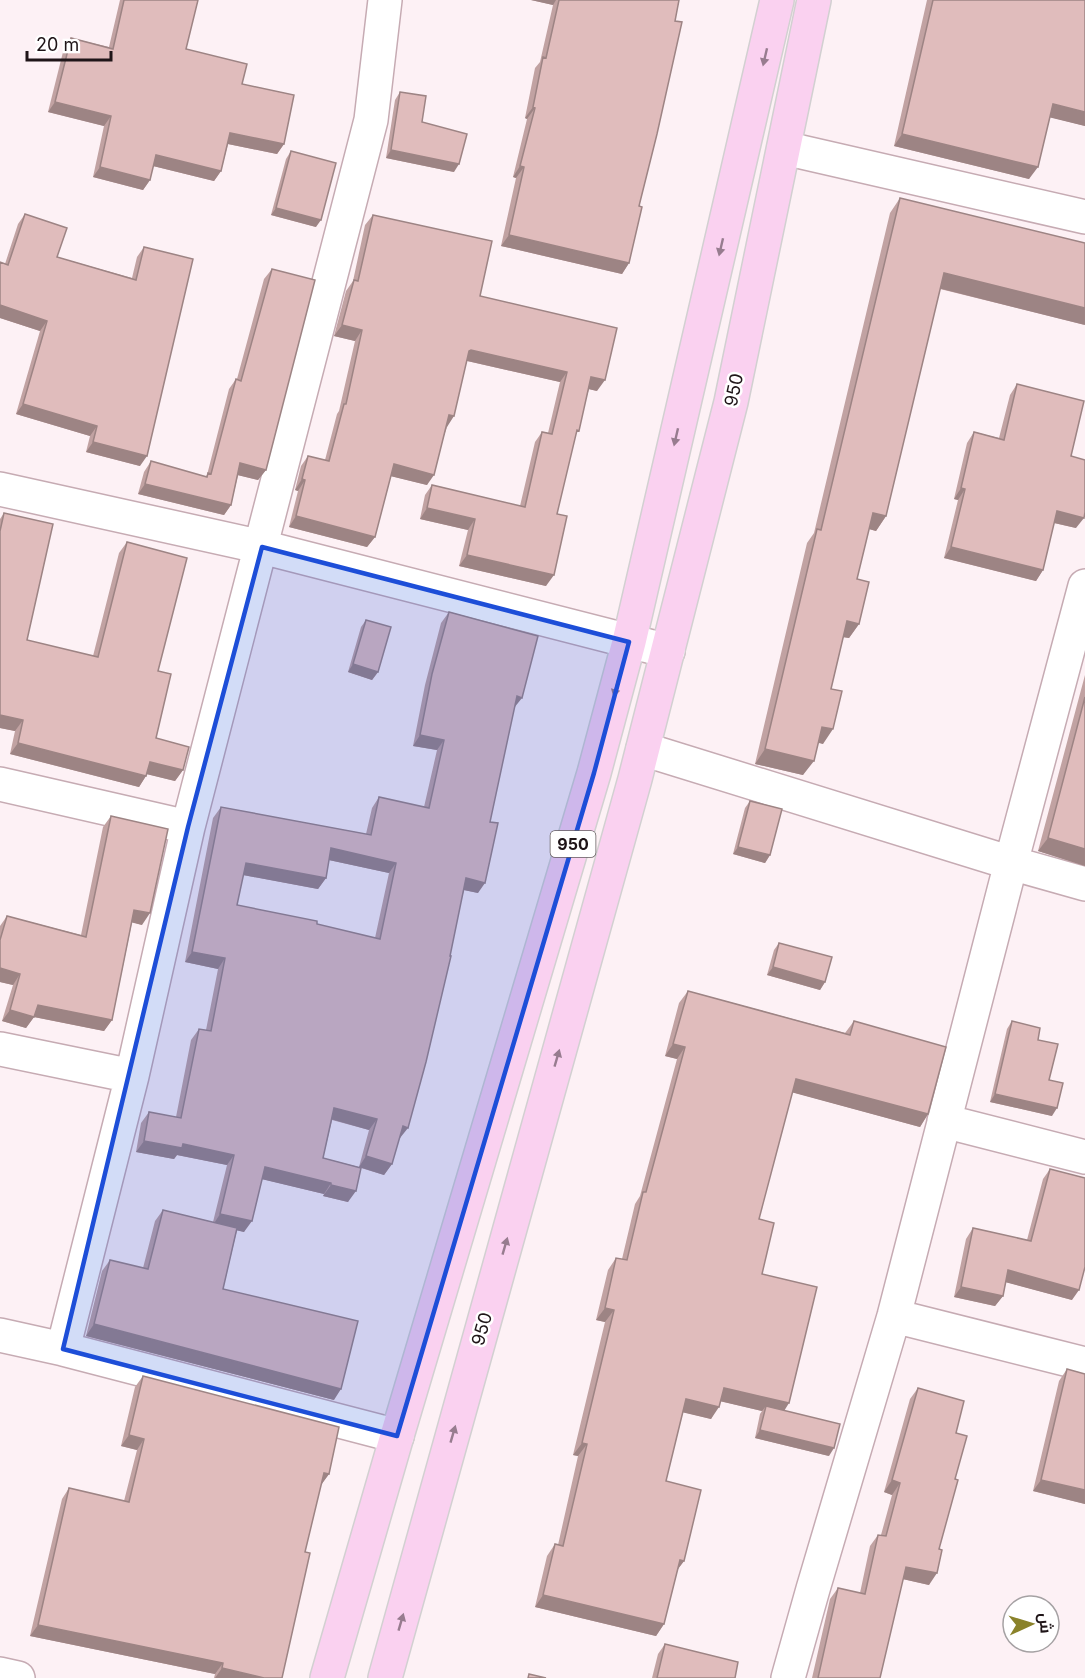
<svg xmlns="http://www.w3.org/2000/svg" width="1085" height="1678" font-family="Inter,Cairo,sans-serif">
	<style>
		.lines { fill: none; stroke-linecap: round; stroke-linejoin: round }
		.minor-casing { stroke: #c6abb3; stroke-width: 36 }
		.major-casing { stroke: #d2d0d1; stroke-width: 36 }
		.minor { stroke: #fff; stroke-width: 33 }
		.major { stroke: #fad1f0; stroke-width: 33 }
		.wall { fill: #c1a2a2; fill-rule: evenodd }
		.shaded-wall { fill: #9d8484 }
		.building { fill: #e0bcbc; stroke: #9d8484; stroke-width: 1.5; fill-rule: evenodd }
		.oneway { fill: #977c8f }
		.marked { fill: #1d4ed8; fill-opacity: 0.2; stroke: #1d4ed8; stroke-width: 4.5; stroke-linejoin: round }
		.labels { text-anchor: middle; stroke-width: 5; stroke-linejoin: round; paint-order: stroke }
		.shield { fill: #fff; stroke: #625b5d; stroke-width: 1.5 }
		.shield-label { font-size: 16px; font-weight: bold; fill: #1f1518 }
		.street-label { font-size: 18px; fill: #1f1518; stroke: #fff }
	</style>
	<rect width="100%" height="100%" fill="#fdf1f5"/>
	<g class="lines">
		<defs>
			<path id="minor" d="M 784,148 L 1085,217
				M 0,489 L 262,547 L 668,651
				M 643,749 L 1011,863 L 1085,884
				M 0,784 L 188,827
				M 0,1049 L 132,1076
				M 944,1121 L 1085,1157
				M 894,1316 L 1085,1364
				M 0,1335 L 63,1349 L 397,1436
				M 63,1349 L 132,1076 L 188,827 L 371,120 L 385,0
				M 0,1674 L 18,1678
				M 788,1678 L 813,1589 L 894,1316 L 1011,863 L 1085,586"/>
			<path id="major" d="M 327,1678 L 397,1436 L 594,773 L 629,642 L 777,0
				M 385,1678 L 635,779 L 731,402 L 814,0"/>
		</defs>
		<use href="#minor" class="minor-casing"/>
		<use href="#major" class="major-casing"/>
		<use href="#minor" class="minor"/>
		<use href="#major" class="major"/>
	</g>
	<path class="wall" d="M 120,0 L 198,0 L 186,49 L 242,84 L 284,144 L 277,154 L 228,144 L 221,171 L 214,181 L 153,166 L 150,180 L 143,190 L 93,177 L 104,126 L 48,112 L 64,48 L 71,38 L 109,47 Z
		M 531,0 L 679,0 L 639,206 L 629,263 L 622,274 L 501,246 L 516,178 L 513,177 L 527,119 L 525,118 L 535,68 L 540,62 L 553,5 Z
		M 927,0 L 1085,0 L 1085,126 L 1050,117 L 1029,179 L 894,146 Z
		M 400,92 L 422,122 L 454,172 L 386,158 L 395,100 Z
		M 291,151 L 316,227 L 271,215 L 286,159 Z
		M 900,198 L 1085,325 L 940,289 L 886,516 L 876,531 L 869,529 L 857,579 L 859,624 L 849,638 L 843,637 L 831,689 L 823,744 L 818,742 L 803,775 L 755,764 L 807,543 L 814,533 L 890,213 Z
		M 25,214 L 57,257 L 132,278 L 137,257 L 144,247 L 140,466 L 86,452 L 90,436 L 16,414 L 40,331 L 0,318 L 0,262 L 5,264 L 18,224 Z
		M 373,215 L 480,296 L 597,391 L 589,389 L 575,436 L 557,514 L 546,586 L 459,566 L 468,530 L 420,519 L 425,495 L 432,485 L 520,506 L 535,442 L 542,432 L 548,433 L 560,382 L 467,361 L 447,427 L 427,485 L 391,476 L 375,537 L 367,547 L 289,527 L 298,491 L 295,490 L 301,466 L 308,456 L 325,460 L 337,414 L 339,411 L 355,341 L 334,336 L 346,291 L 353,281 L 365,225 Z
		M 272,269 L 266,470 L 258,480 L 238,475 L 231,505 L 224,515 L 138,494 L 144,472 L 151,461 L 205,477 L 207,475 L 229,389 L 236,379 L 237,379 L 264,279 Z
		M 1017,384 L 1071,456 L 1076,528 L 1054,523 L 1043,570 L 1036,581 L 944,558 L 958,500 L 954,499 L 967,443 L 974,432 L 999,438 L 1010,395 Z
		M 4,513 L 27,640 L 93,656 L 119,553 L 127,542 L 158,671 L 156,738 L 183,770 L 175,781 L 147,774 L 139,787 L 10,754 L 15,731 L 0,728 L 0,519 Z
		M 449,612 L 514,708 L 490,822 L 478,893 L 464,890 L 400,1138 L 399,1138 L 392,1164 L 384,1175 L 361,1168 L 348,1202 L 323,1196 L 324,1194 L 262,1179 L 244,1232 L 237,1230 L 223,1289 L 334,1400 L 86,1336 L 102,1271 L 110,1260 L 143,1268 L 155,1221 L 163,1210 L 213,1222 L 227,1165 L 177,1155 L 174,1159 L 136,1152 L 141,1123 L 149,1112 L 176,1117 L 191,1040 L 199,1029 L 206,1030 L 218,969 L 185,962 L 213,818 L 221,807 L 366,834 L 372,808 L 379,797 L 424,807 L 437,750 L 413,746 L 425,685 L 441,623 ZM 329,860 L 389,873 L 375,938 L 237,905 L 243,875 L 318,889 L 326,878 ZM 332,1120 L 369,1130 L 359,1167 L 323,1158 Z
		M 366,620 L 378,672 L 372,680 L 348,672 L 361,627 Z
		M 1085,675 L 1085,866 L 1038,851 Z
		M 750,801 L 770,855 L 765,863 L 733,854 L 745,808 Z
		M 111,816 L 142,925 L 132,922 L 112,1020 L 104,1031 L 34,1017 L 26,1028 L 2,1021 L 13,985 L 0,982 L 0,926 L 7,916 L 81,935 L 103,827 Z
		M 779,943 L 825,982 L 820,990 L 767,975 L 774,950 Z
		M 688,991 L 845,1033 L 854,1021 L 928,1114 L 920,1127 L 792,1092 L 759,1219 L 762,1274 L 784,1411 L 829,1456 L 755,1438 L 760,1414 L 762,1411 L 720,1401 L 711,1419 L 683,1412 L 666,1481 L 684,1561 L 677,1570 L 664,1624 L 656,1636 L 535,1607 L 547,1556 L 555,1544 L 558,1545 L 578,1456 L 573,1455 L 605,1322 L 596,1320 L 608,1270 L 616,1258 L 622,1259 L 635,1204 L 640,1196 L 677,1059 L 665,1056 L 679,1003 Z
		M 1012,1021 L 1038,1040 L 1049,1080 L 1052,1116 L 990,1102 L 1007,1029 Z
		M 1050,1169 L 1072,1300 L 1006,1282 L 1003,1296 L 995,1306 L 954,1297 L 966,1239 L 973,1228 L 1027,1240 L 1043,1179 Z
		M 1067,1369 L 1085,1374 L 1085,1504 L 1033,1491 L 1059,1381 Z
		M 143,1376 L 329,1474 L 321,1485 L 305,1552 L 282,1678 L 214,1678 L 215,1674 L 30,1636 L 62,1499 L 69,1488 L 124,1501 L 137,1450 L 121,1446 L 135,1387 Z
		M 918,1388 L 956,1433 L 955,1479 L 929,1585 L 903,1579 L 880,1678 L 812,1678 L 830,1599 L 838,1588 L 860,1593 L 870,1546 L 878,1535 L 881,1535 L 892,1495 L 884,1492 L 910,1399 Z
		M 665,1644 L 735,1678 L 652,1678 L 658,1654 Z"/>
	<path class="shaded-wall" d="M 531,0 L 556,0 L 553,5 Z
		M 55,102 L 111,116 L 104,126 L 48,112 Z
		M 1053,104 L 1085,112 L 1085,126 L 1044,116 Z
		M 533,107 L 535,108 L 527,119 L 525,118 Z
		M 230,133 L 284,144 L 277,154 L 223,143 Z
		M 902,134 L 1038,167 L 1029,179 L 894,146 Z
		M 391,150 L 459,164 L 454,172 L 386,158 Z
		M 156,155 L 221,171 L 214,181 L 149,165 Z
		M 520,166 L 524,167 L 516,178 L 513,177 Z
		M 100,167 L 150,180 L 143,190 L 93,177 Z
		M 276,208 L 321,220 L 316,227 L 271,215 Z
		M 509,235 L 629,263 L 622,274 L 501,246 Z
		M 944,273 L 1085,308 L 1085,325 L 934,287 Z
		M 0,305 L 47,321 L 40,331 L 0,318 Z
		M 342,325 L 362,330 L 355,341 L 334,336 Z
		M 471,350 L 567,372 L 560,382 L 463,360 L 469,351 Z
		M 591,377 L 605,380 L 597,391 L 584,388 Z
		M 23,404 L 97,426 L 90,436 L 16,414 Z
		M 449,415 L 454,416 L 447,427 L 442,425 Z
		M 93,442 L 147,456 L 140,466 L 86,452 Z
		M 240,463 L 266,470 L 258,480 L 233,474 Z
		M 394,464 L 434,475 L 427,485 L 386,475 Z
		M 302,479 L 305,480 L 298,491 L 295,490 Z
		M 145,484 L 231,505 L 224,515 L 138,494 Z
		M 961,488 L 965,489 L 958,500 L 954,499 Z
		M 427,508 L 475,519 L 468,530 L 420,519 Z
		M 1057,511 L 1084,518 L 1076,528 L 1050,522 Z
		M 873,513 L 886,516 L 876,531 L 862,527 Z
		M 296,516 L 375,537 L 367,547 L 289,527 Z
		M 951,547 L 1043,570 L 1036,581 L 944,558 Z
		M 467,555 L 554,575 L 546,586 L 459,566 Z
		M 847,621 L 859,624 L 849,638 L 836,636 Z
		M 353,664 L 378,672 L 372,680 L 348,672 Z
		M 517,696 L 522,698 L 514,708 Z
		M 0,715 L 23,720 L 15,731 L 0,728 Z
		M 822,727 L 833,729 L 823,744 L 811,741 Z
		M 420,735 L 444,740 L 437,750 L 413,746 Z
		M 18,743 L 146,776 L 139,787 L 10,754 Z
		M 765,749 L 814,761 L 803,775 L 755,764 Z
		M 150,762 L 183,770 L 175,781 L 142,773 Z
		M 1048,838 L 1085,849 L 1085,866 L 1038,851 Z
		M 738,847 L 770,855 L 765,863 L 733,854 Z
		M 331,848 L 396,863 L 389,873 L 324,859 Z
		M 246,863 L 326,878 L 318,889 L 238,874 Z
		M 466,878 L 485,883 L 478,893 L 459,889 Z
		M 134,910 L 150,913 L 142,925 L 126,921 Z
		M 192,952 L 225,958 L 218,969 L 185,962 Z
		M 773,967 L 825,982 L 820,990 L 767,975 Z
		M 0,968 L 20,974 L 13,985 L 0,982 Z
		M 38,1005 L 112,1020 L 104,1031 L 34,1017 L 26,1028 L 2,1021 L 10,1010 Z
		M 673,1044 L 685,1047 L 677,1059 L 665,1056 Z
		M 796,1079 L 928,1114 L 920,1127 L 787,1091 Z
		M 995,1094 L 1057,1108 L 1052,1116 L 990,1102 Z
		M 334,1108 L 377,1119 L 369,1130 L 327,1118 Z
		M 403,1126 L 408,1128 L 400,1138 L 395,1137 Z
		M 144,1141 L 183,1144 L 234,1155 L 227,1165 L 177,1155 L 174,1159 L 136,1152 Z
		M 366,1156 L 392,1164 L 384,1175 L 359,1167 Z
		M 265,1167 L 331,1183 L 324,1194 L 257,1178 Z
		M 331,1185 L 356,1191 L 348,1202 L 323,1196 Z
		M 220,1214 L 252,1221 L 244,1232 L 213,1225 Z
		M 1008,1270 L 1079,1290 L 1072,1300 L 1001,1281 Z
		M 961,1287 L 1003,1296 L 995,1306 L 954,1297 Z
		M 605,1308 L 614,1310 L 605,1322 L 596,1320 Z
		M 94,1324 L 341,1389 L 334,1400 L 86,1336 Z
		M 724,1388 L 789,1403 L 781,1416 L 766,1406 L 762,1411 L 715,1400 Z
		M 686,1399 L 719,1407 L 711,1419 L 677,1411 Z
		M 760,1430 L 834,1448 L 829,1456 L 755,1438 Z
		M 129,1435 L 144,1439 L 137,1450 L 121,1446 Z
		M 582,1443 L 587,1444 L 578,1456 L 573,1455 Z
		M 324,1473 L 329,1474 L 321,1485 Z
		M 892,1480 L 900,1483 L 892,1495 L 884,1492 Z
		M 1041,1480 L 1085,1490 L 1085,1504 L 1033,1491 Z
		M 680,1560 L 684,1561 L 675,1573 Z
		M 906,1567 L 937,1573 L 929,1585 L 898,1578 Z
		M 543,1595 L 664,1624 L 656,1636 L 535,1607 Z
		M 38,1625 L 223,1663 L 215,1674 L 30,1636 Z
		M 222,1668 L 264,1678 L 215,1678 Z"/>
	<path class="building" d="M 124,0 L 198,0 L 186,49 L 247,64 L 242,84 L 294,95 L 284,144 L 230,133 L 221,171 L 156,155 L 150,180 L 100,167 L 111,116 L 55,102 L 71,38 L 113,49 Z
		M 559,0 L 679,0 L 675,21 L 682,22 L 657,134 L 639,206 L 642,207 L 629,263 L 509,235 L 524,167 L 520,166 L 535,108 L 533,107 L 543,57 L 546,58 Z
		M 933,0 L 1085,0 L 1085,112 L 1053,104 L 1038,167 L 902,134 Z
		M 400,92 L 426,96 L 422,122 L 467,134 L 459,164 L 391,150 Z
		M 291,151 L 336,163 L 321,220 L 276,208 Z
		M 900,198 L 1085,243 L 1085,308 L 944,273 L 886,516 L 873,513 L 857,579 L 869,582 L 859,624 L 847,621 L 831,689 L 842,691 L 833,729 L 822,727 L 814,761 L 765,749 L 817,529 L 821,530 Z
		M 25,214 L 67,228 L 57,257 L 136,280 L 144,247 L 193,259 L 147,456 L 93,442 L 97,426 L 23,404 L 47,321 L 0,305 L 0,262 L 8,265 Z
		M 373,215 L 492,241 L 480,296 L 617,328 L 605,380 L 591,377 L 579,431 L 577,430 L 557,514 L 567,516 L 554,575 L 467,555 L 475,519 L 427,508 L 432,485 L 525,507 L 542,432 L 552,434 L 567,372 L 471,350 L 469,351 L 454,416 L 449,415 L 434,475 L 394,464 L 375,537 L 296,516 L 305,480 L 302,479 L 308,456 L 329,461 L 344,404 L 346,404 L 362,330 L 342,325 L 354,280 L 358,281 Z
		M 272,269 L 315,280 L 266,470 L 240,463 L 231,505 L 145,484 L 151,461 L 207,477 L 208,473 L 211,474 L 236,379 L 241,381 Z
		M 1017,384 L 1084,401 L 1071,456 L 1085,460 L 1085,512 L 1084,518 L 1057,511 L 1043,570 L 951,547 L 965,489 L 961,488 L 974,432 L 1004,440 Z
		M 4,513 L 53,524 L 27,640 L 98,657 L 127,542 L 187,558 L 158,671 L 171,674 L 156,738 L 189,747 L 183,770 L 150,762 L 146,776 L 18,743 L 23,720 L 0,715 L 0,531 Z
		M 449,612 L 538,636 L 522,698 L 517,696 L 490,822 L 498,823 L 485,883 L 466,878 L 450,956 L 451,956 L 426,1062 L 408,1128 L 403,1126 L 392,1164 L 366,1156 L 377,1119 L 334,1108 L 323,1158 L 361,1168 L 356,1191 L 331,1185 L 331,1183 L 265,1167 L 252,1221 L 220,1214 L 234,1155 L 183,1144 L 182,1148 L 144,1141 L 149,1112 L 181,1118 L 199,1029 L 211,1031 L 225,958 L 192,952 L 221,807 L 371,835 L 379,797 L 429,808 L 444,740 L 420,735 L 432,674 ZM 331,848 L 396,863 L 380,939 L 317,924 L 317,921 L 237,905 L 246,863 L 326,878 Z
		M 366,620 L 391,627 L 378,672 L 353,664 Z
		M 1085,697 L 1085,849 L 1048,838 Z
		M 750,801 L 782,809 L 770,855 L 738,847 Z
		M 111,816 L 168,829 L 150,913 L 134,910 L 112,1020 L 38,1005 L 34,1017 L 10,1010 L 20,974 L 0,968 L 0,940 L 7,916 L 86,937 Z
		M 779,943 L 832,957 L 825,982 L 773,967 Z
		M 688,991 L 850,1035 L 854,1021 L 946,1047 L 928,1114 L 796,1079 L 759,1219 L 774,1223 L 762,1274 L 817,1287 L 789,1403 L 724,1388 L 719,1407 L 686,1399 L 666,1481 L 701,1490 L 684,1561 L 680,1560 L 664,1624 L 543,1595 L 555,1544 L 563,1546 L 587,1444 L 582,1443 L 614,1310 L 605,1308 L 616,1258 L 627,1260 L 643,1192 L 646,1192 L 685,1047 L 673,1044 Z
		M 1012,1021 L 1040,1028 L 1038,1040 L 1058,1044 L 1049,1080 L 1063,1083 L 1057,1108 L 995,1094 Z
		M 1050,1169 L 1085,1178 L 1085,1267 L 1079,1290 L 1008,1270 L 1003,1296 L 961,1287 L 973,1228 L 1031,1241 Z
		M 163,1210 L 237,1228 L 223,1289 L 358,1321 L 341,1389 L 94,1324 L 110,1260 L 148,1269 Z
		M 1067,1369 L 1085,1374 L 1085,1490 L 1041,1480 Z
		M 143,1376 L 339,1427 L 329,1474 L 324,1473 L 305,1552 L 310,1553 L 282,1678 L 264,1678 L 222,1668 L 223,1663 L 38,1625 L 69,1488 L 129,1502 L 144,1439 L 129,1435 Z
		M 918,1388 L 964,1401 L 956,1433 L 967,1436 L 955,1479 L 958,1480 L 939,1549 L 942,1550 L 937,1573 L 906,1567 L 880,1678 L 818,1678 L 838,1588 L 865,1594 L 878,1535 L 886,1536 L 900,1483 L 892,1480 Z
		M 766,1406 L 840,1424 L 834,1448 L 760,1430 Z
		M 665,1644 L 738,1662 L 735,1678 L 657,1678 Z
		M 529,1674 L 546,1678 L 528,1678 Z"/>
	<defs><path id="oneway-solid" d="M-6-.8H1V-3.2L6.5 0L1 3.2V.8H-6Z" transform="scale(1.5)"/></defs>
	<g class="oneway">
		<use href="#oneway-solid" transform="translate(765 57) rotate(103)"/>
		<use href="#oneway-solid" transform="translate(721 247) rotate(103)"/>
		<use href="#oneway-solid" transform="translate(676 437) rotate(103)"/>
		<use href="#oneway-solid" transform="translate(616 688) rotate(105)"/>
		<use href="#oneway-solid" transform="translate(557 1058) rotate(-74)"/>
		<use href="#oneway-solid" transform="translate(505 1246) rotate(-74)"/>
		<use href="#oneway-solid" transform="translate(453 1434) rotate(-74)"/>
		<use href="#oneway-solid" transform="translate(401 1622) rotate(-74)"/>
	</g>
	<path class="marked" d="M 262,547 L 629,642 L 594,773 L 397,1436 L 63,1349 L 188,827 Z"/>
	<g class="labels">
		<rect class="shield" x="550.5" y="831" width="45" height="26" rx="4.5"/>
		<g class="shield-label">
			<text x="573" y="850">950</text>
		</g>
		<g class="street-label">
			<text transform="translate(734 390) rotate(-78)" y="6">950</text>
			<text transform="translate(482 1329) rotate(-74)" y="6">950</text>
		</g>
	</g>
	<g transform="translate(1031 1624) rotate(86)"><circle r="28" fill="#ffffff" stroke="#a5a1a3" stroke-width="1.5"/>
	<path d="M0-4.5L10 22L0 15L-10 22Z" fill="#8a822a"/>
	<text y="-9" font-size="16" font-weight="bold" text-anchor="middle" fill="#1f1518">ش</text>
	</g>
	<path d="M27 51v9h84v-9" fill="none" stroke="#1f1518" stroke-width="3"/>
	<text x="36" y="51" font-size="18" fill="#1f1518" stroke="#ffffff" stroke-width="4.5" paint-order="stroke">20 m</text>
</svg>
